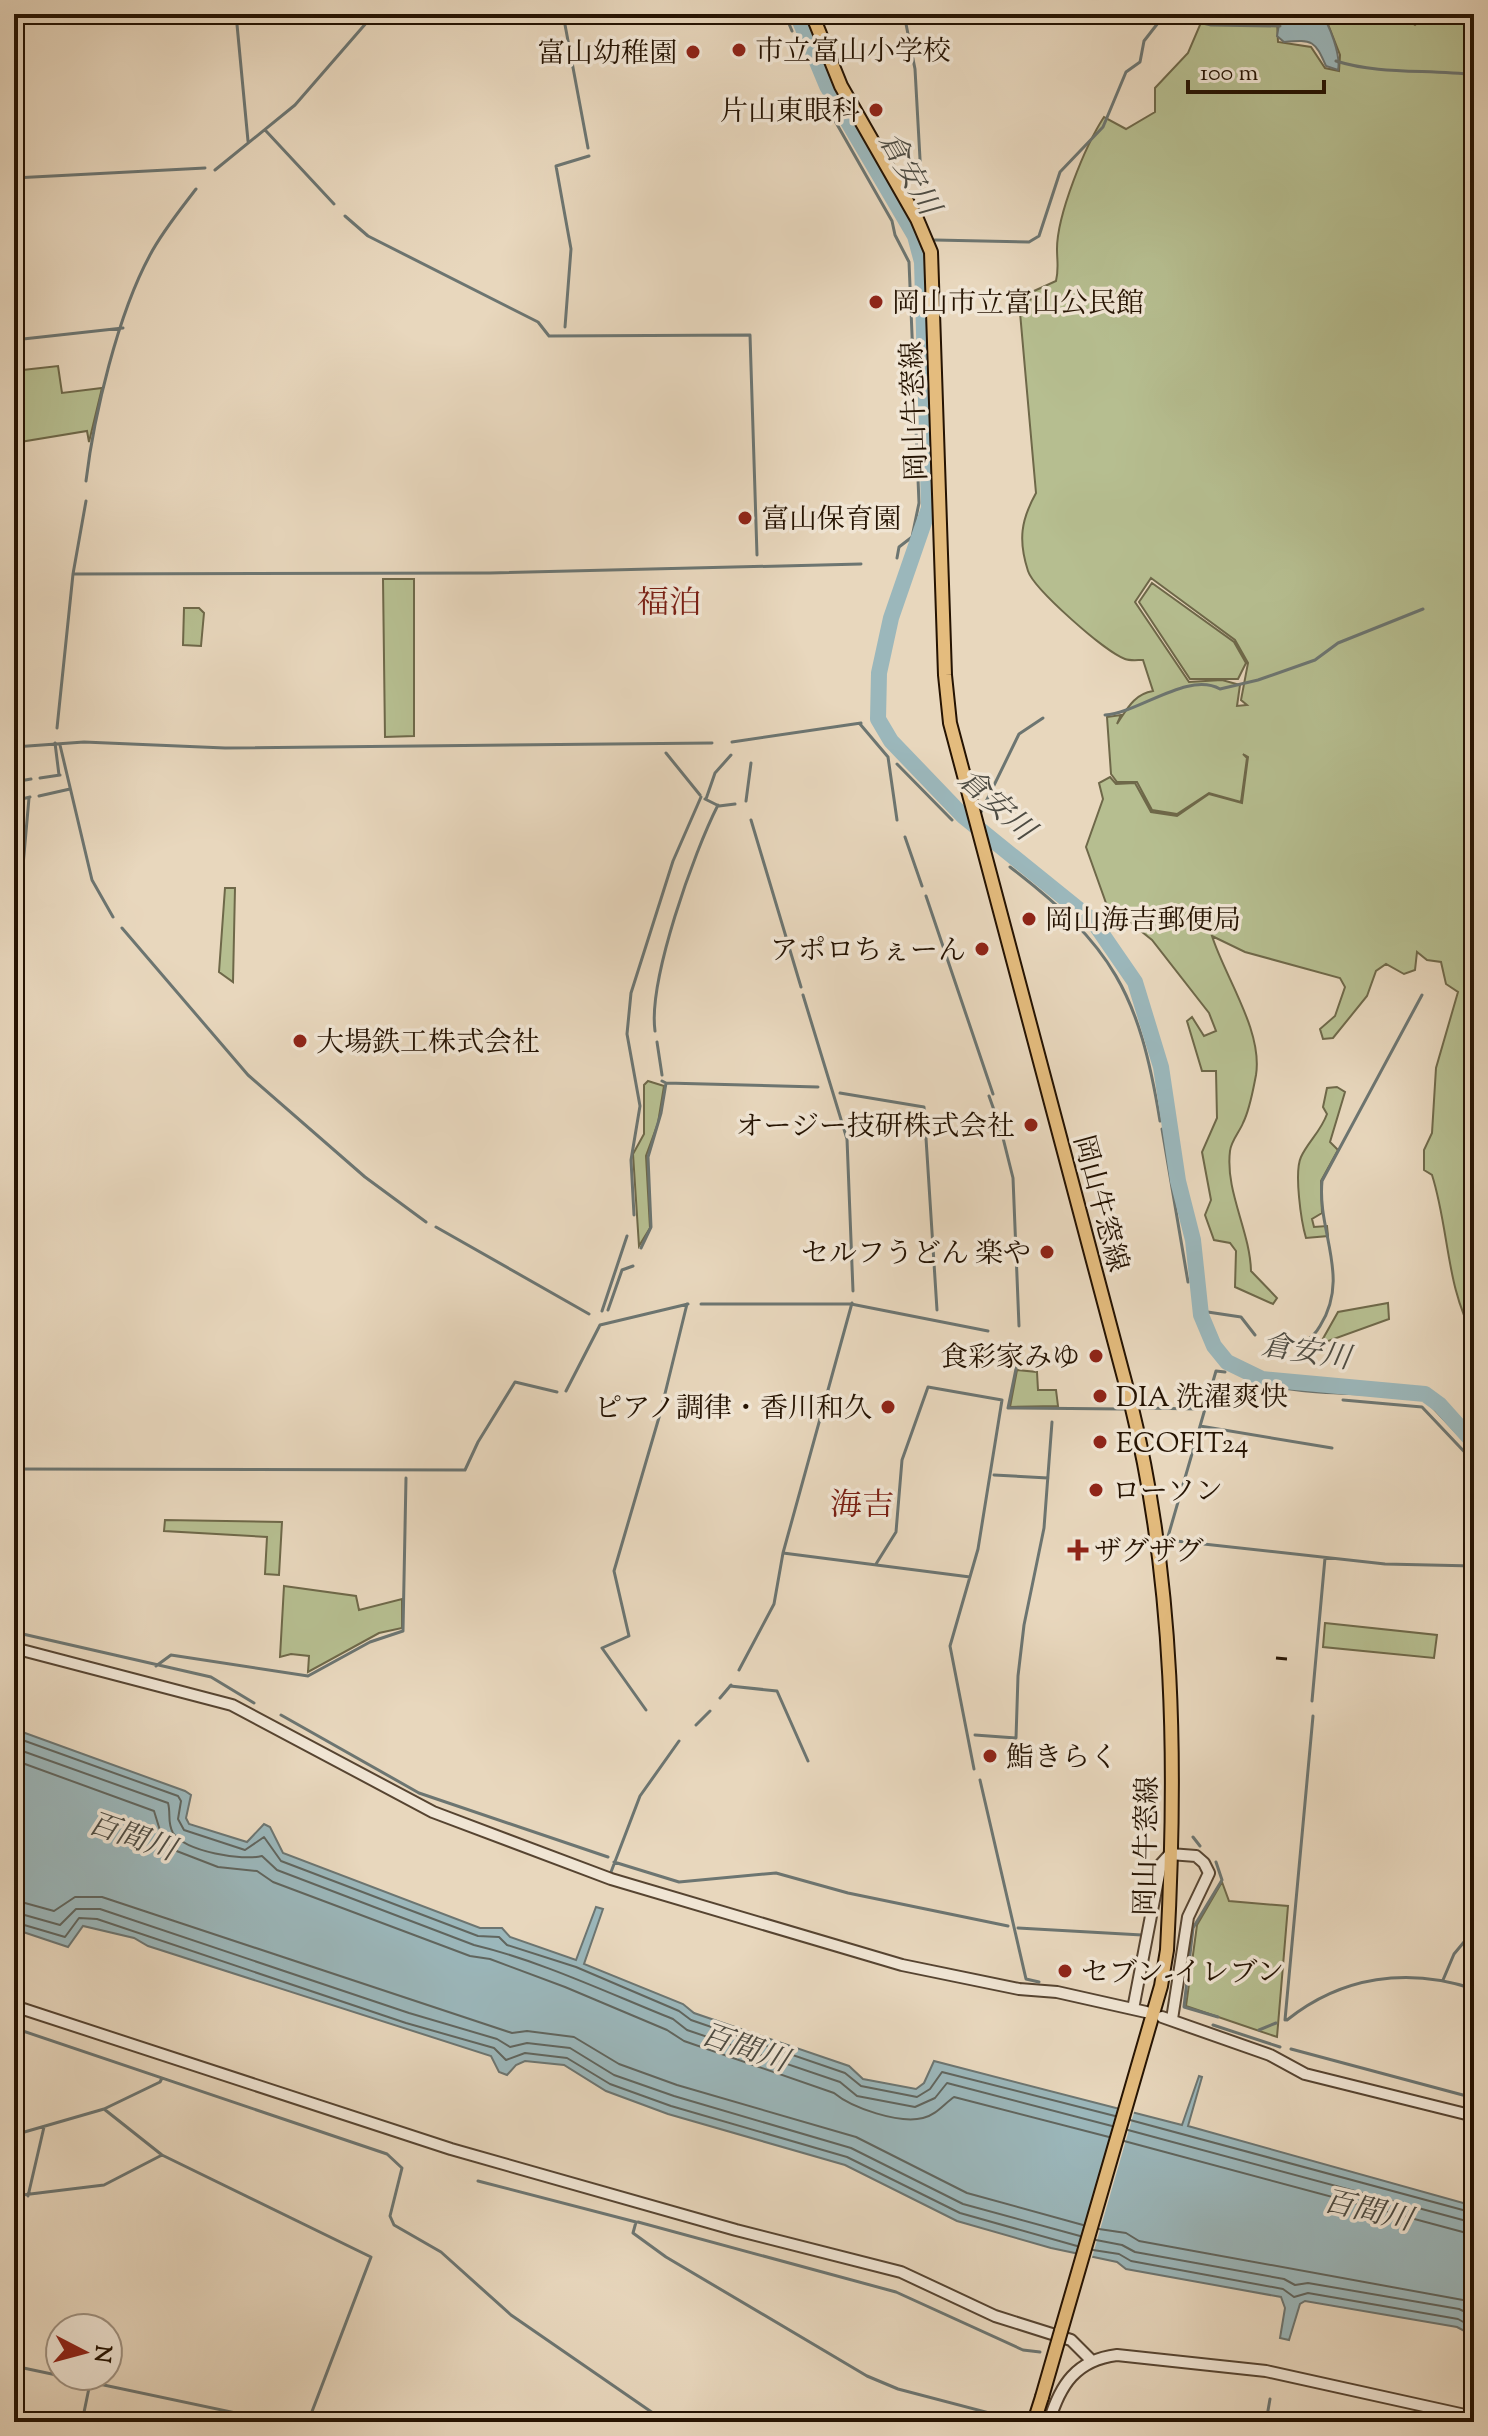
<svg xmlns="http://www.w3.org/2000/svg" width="1488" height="2436" font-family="'Sorts Mill Goudy','Noto Serif JP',serif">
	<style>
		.green { fill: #b6be90; stroke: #6e6849; stroke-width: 2; fill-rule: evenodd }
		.water { fill: #9bb7bb; stroke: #6c7571; stroke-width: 2 }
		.pier { fill: #e8d7bd }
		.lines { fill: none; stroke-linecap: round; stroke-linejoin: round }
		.shore { stroke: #60655e; stroke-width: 2 }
		.stream { stroke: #6c7571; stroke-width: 3 }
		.river { stroke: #9bb7bb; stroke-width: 16 }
		.tertiary-casing { stroke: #564431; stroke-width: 14 }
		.primary-casing { stroke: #251302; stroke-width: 16 }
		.tertiary { stroke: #f0e5d4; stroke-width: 10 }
		.primary { stroke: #e4bc7e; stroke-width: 12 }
		.rail { stroke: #251302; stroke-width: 3; stroke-dasharray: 14 14; stroke-linecap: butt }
		.primary-bridge-casing { stroke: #251302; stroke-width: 16; stroke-linecap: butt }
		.primary-bridge { stroke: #e4bc7e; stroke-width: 12 }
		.poi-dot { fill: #8f2418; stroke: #f0e5d4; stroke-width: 3 }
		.labels { text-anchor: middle; stroke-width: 7; stroke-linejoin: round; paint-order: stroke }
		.poi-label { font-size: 28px; fill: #251302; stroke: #f0e5d4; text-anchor: start }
		.street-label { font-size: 28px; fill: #251302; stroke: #f0e5d4 }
		.water-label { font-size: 30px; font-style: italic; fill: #4e4c43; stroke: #f0e5d4 }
		.quarter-label { font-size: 32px; fill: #7a1f14; stroke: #f0e5d4 }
	</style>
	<rect width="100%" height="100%" fill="#e8d7bd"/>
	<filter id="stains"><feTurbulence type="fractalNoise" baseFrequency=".0025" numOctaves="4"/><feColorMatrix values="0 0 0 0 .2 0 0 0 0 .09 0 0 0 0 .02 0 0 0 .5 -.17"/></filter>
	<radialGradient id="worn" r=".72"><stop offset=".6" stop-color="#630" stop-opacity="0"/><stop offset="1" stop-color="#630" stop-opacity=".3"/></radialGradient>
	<path class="green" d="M 1194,14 L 1231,14 L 1232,19 L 1277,21 L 1278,42 L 1311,47 L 1325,68 L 1339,71 L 1340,55 L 1324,14 L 1400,14 L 1415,25 L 1422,19 L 1410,17 L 1410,14 L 1423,14 L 1423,18 L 1425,14 L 1474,14 L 1474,1336 C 1446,1288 1449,1228 1432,1175 L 1424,1170 L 1424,1150 L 1432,1133 L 1436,1068 L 1458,992 L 1446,984 L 1441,962 L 1427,960 L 1417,952 L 1415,970 L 1404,974 L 1386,964 L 1376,971 L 1367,996 L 1333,1038 L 1323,1039 L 1320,1029 L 1335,1016 L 1345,987 L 1340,978 L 1245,952 L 1212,936 C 1225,977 1263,1031 1256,1075 C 1253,1090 1250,1109 1243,1123 C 1240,1131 1231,1141 1230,1151 C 1225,1191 1250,1231 1251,1271 L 1277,1298 L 1273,1304 L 1235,1287 L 1236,1251 L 1230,1243 L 1214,1240 L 1205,1215 L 1211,1200 L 1202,1152 L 1217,1118 L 1216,1071 L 1202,1071 L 1187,1021 L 1192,1017 L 1204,1036 L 1216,1031 L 1209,1013 L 1152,940 L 1106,903 L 1086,847 L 1103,799 L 1099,783 L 1110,777 L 1116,784 L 1135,783 L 1151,812 L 1177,816 L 1209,794 L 1242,803 L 1248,757 L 1243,754 L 1247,758 L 1241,802 L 1209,793 L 1177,814 L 1152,810 L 1137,782 L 1117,782 L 1111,774 L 1107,717 L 1121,715 L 1117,724 C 1127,709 1134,694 1153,691 L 1143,660 C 1137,660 1130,661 1125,659 C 1105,652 1034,589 1028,571 C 1018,540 1021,520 1036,493 L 1019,301 L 1034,299 L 1034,291 L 1056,281 C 1059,269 1057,261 1057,249 C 1057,215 1085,146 1104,117 L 1126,129 L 1155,112 L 1155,88 L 1188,53 L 1203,18 ZM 1151,578 L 1235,640 L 1248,663 L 1241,700 L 1247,705 L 1237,706 L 1240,685 L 1222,680 L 1189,682 L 1135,602 Z
		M 58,366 L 62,393 L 102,388 L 89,442 L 87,431 L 14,443 L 14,371 Z
		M 383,579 L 414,579 L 414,736 L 385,737 Z
		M 1152,583 L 1234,642 L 1246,663 L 1238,679 L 1190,679 L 1139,602 Z
		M 184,608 L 199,608 L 204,613 L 201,646 L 183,645 Z
		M 225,888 L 235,888 L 233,982 L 219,972 Z
		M 648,1081 L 664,1086 L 658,1123 L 646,1156 L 650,1228 L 639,1246 L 633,1154 L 644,1134 L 644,1085 Z
		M 1337,1087 L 1345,1092 L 1330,1142 L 1338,1150 L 1321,1181 L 1322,1213 L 1312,1219 L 1314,1227 L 1327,1226 L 1328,1236 L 1306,1238 C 1301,1221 1294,1172 1301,1157 C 1308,1142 1321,1131 1327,1114 L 1323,1107 L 1327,1088 Z
		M 1388,1303 L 1389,1319 L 1320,1344 L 1338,1312 Z
		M 1017,1370 L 1037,1372 L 1038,1390 L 1056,1390 L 1058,1406 L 1010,1407 Z
		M 165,1520 L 282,1522 L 279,1575 L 265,1574 L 267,1537 L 164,1531 Z
		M 284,1586 L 356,1596 L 359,1610 L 402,1599 L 402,1628 L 379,1633 L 308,1672 L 309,1656 L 291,1654 L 280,1657 Z
		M 1325,1623 L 1437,1635 L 1434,1658 L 1323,1647 Z
		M 1222,1882 L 1229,1901 L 1288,1906 L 1277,2037 L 1186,2006 L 1197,1925 Z"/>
	<path class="water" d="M 1320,14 C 1330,23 1341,57 1338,70 L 1326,66 C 1315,41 1313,39 1284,42 L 1277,36 L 1279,24 L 1285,16 Z
		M 14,1729 L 185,1791 L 191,1795 L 186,1818 L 189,1824 L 247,1842 L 264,1824 L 270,1827 L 283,1853 L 480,1928 L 502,1928 L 510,1937 L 576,1960 L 596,1907 L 603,1909 L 584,1964 L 683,2004 L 694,2013 L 849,2066 L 863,2079 L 916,2089 L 924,2083 L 934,2061 L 1182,2125 L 1199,2076 L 1202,2077 L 1188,2126 L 1474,2206 L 1474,2336 L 1457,2327 L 1305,2301 L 1300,2304 L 1289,2340 L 1280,2338 L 1285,2308 L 1281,2297 L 1126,2269 L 1117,2262 L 1051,2248 L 957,2221 L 845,2165 L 668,2114 L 606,2091 L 564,2065 L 525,2061 L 516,2065 L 507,2075 L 499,2072 L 491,2056 L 148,1946 L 134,1938 L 83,1926 L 68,1947 L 14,1929 Z"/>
	<path class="pier" d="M 1119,2105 L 1135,2109 L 1091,2261 L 1075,2258 Z"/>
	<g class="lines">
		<path class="shore" d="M 14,1737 L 178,1796 L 181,1801 L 178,1819 L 184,1830 L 245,1850 L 264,1837 L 281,1861 L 478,1936 L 499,1937 L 507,1945 L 576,1967 L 679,2011 L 691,2020 L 845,2073 L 861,2086 L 917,2097 L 930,2089 L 942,2072 L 1115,2116
			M 14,1748 L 168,1803 C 171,1813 167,1823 173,1833 C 186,1852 243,1861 262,1856 L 277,1870 L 474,1945 C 541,1961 608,1993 673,2019 L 687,2030 L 840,2082 L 857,2096 L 915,2107 L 935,2098 L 947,2083 L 1112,2126
			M 14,1760 L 154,1811 L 162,1837 L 174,1850 L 218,1867 L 257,1871 L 273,1882 L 470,1956 L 490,1959 L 565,1987 L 667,2030 L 684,2041 L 834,2093 C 852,2108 899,2124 923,2118 C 936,2115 944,2104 954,2097 L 1109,2137
			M 14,1900 L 54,1911 L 75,1897 L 102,1897 L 512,2033 L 527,2031 L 574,2037 L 619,2064 L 677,2085 L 856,2137 L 967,2193 L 1083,2225
			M 14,1912 L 60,1925 L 76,1909 L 100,1909 L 409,2013 L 497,2039 L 510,2047 L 527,2043 L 570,2048 L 614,2075 L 674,2096 L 851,2148 L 963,2204 L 1080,2236
			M 14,1922 L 65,1937 L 79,1918 L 97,1919 L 406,2023 L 494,2048 L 506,2060 L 525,2053 L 567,2058 L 610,2084 L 671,2106 L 847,2157 L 960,2213 L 1077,2246
			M 1130,2120 L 1474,2213
			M 1128,2130 L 1474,2223
			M 1124,2141 L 1474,2235
			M 1099,2229 L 1126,2233 L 1139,2241 L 1474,2302
			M 1096,2240 L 1122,2245 L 1135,2252 L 1284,2279 L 1295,2285 L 1308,2283 L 1459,2309 L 1474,2316
			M 1093,2250 L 1119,2254 L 1131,2261 L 1283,2289 L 1294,2297 L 1308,2293 L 1458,2319 L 1474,2328"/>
		<path class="stream" d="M 236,14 L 248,141
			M 563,14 L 588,148
			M 785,14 L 792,31
			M 904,14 L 915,69 L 922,195
			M 1336,61 C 1380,75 1429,69 1474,75
			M 822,98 L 892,221 L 895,235 L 909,262 L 919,503 L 912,537 L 899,547 L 897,558
			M 266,131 L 334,204
			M 215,170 L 295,105 L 374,14
			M 14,178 L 205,168
			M 345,216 L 368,236 L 538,322 L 549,336 L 750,335 L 757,555
			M 935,240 L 1029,242 L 1039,236 L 1060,172 L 1103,127 L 1126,72 L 1140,62 L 1144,41 L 1165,14 L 1211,25 L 1280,26
			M 565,327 L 571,249 L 556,166 L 589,156
			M 14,340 L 123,328
			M 86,481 C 94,414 118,314 150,255 C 162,232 180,210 196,189
			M 903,567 L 907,567
			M 73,574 L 86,501
			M 1105,715 C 1139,713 1188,671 1220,689 L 1258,680 L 1315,660 L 1338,643 L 1423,609
			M 873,721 L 878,719
			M 860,724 L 888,757 L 897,820
			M 57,728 L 73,574 L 490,573 L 861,564
			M 732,742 L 861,723
			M 55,743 L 59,775
			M 60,745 L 92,880 L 113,917
			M 14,747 L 84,742 L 225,748 L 712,743
			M 666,753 L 700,795
			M 897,764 L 952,820
			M 40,778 L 60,775
			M 14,782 L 31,779
			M 39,796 L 70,789
			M 705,799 L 719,806 L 735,804
			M 706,799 L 715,773 L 731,755
			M 14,801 L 30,797
			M 746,801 L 751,763
			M 980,814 L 1019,734 L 1043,718
			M 751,820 L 801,987
			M 905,837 L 922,886
			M 1010,867 C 1113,946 1139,993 1160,1121
			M 926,896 L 993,1094
			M 122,928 L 248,1075 L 365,1177 L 426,1222
			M 14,967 L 29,798
			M 803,995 L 847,1139 L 853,1291
			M 655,1031 C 648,980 694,852 718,805
			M 657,1042 L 662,1075
			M 666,1083 L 818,1087
			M 840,1093 L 924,1107 L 937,1310
			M 989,1096 L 994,1110
			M 998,1118 L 1013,1178 L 1019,1326
			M 1162,1129 L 1188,1282
			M 634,1215 L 631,1160 L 640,1106 L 627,1034 L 631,993 L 673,861 L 701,797
			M 436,1227 L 589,1314
			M 641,1248 L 651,1227 L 648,1157 L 661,1113 L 666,1083 L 662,1081
			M 1195,1282 L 1197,1282
			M 701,1304 L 851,1304 L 988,1331
			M 608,1310 L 622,1270 L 633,1266
			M 602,1311 L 627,1236
			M 1201,1311 L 1241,1317 L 1255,1335
			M 1285,1345 C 1301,1345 1312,1340 1320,1326 C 1351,1277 1317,1232 1322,1181 L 1422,995
			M 1018,1359 L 1008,1408 L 1124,1409
			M 1225,1372 L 1216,1371 L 1167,1540 L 1385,1564 L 1474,1566
			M 1247,1373 L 1246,1378 C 1303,1399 1366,1390 1424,1398 L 1474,1451
			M 566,1391 L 600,1325 L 688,1304
			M 1343,1400 L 1422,1407 L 1474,1462
			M 1139,1408 L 1201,1409
			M 1200,1426 L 1332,1448
			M 14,1469 L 465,1470 L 478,1442 L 515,1382 L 557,1392
			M 994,1475 L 1048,1478
			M 783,1553 L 970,1577
			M 876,1564 L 896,1532 L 902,1460 L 928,1387 L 1002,1400 L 978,1549 L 950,1646 L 974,1769
			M 14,1632 L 211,1677 L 254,1703
			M 156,1666 L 171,1655 L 308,1676 L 370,1642 L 403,1631 L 406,1478
			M 739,1670 L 774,1604 L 783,1553 L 852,1303
			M 730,1686 L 777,1691 L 808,1761
			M 720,1698 L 731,1685
			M 1312,1701 L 1325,1558
			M 646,1710 L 602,1648 L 629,1636 L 614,1571 L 660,1414 L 687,1304
			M 281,1715 L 419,1793 L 608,1857
			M 696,1725 L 710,1711
			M 975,1735 L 1016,1738 L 1018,1676 L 1024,1625 L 1044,1528 L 1052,1422
			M 980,1780 L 1026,1979 L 1039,1982
			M 1467,1783 L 1474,1727
			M 1466,1790 L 1474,1872
			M 1193,1837 L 1200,1846
			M 614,1862 L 679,1882 L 776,1873 L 848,1893 L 1008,1926
			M 1216,1862 L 1222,1880 L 1193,1928 L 1184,2007 L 1218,2017
			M 611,1872 L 640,1796 L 679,1741
			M 1018,1928 L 1142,1935
			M 1443,1980 L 1454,1954 L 1474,1930
			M 1285,2020 L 1313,1716
			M 1287,2020 C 1342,1976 1408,1967 1474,1989
			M 1213,2025 L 1280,2047
			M 14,2028 L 387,2154 L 402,2168 L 390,2216 L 394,2225 L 441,2252 L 511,2315 L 666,2422
			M 1259,2030 L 1276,2023
			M 1291,2049 L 1474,2098
			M 104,2109 L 162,2155 L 371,2257 L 308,2422
			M 14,2135 L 104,2109 L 160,2082 L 162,2078
			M 478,2181 L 636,2222 L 633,2233 L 666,2257 L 867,2376 L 898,2389 L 1020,2421
			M 14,2196 L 104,2185 L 162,2155
			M 28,2196 L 44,2127
			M 638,2222 L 896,2292 L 1023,2350 L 1040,2352
			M 14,2366 L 278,2422
			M 318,2416 L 347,2422
			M 82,2422 L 89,2388
			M 1266,2422 L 1270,2399"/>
		<path class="river" d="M 797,14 L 827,86 L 915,236 L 922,262 L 929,508 L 891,618 L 879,673 L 878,719 L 891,741 L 963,816 L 1093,921 L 1135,982 L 1161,1067 L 1178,1181 L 1193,1240 L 1201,1315 L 1214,1346 L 1227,1362 L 1262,1379 L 1425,1394 L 1440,1405 L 1474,1443"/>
		<defs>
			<path id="tertiary" d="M 14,1648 L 232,1705 L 433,1812 L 611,1879 L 902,1965 L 1019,1989 L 1057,1992 L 1146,2012
				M 14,2006 L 451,2149 L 736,2230 L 901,2272 L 995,2316 L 1071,2340 L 1092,2361
				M 1133,2009 L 1161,1864 L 1170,1854 L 1196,1856 L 1204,1863 L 1209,1873 L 1188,1917 L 1172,2019
				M 1162,2017 L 1270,2055 L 1305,2074 L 1474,2116
				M 1049,2422 C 1060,2385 1076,2360 1117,2355 L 1266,2371 L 1474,2417"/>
			<path id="primary" d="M 812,14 L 841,86 L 917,219 L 931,252 L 945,675 L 950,723 L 1131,1404 C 1175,1583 1177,1767 1167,1950 L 1161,1986 L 1061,2331
				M 1034,2422 L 1042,2397"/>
		</defs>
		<use href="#tertiary" class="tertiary-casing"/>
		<use href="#primary" class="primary-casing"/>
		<use href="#tertiary" class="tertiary"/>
		<use href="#primary" class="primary"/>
		<path class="rail" d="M 1276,1658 L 1287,1659"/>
		<defs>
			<path id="primary-bridge" d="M 1042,2397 L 1061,2331"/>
		</defs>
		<use href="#primary-bridge" class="primary-bridge-casing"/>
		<use href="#primary-bridge" class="primary-bridge"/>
	</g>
	<g class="poi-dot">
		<circle cx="739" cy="50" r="8"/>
		<circle cx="693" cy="52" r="8"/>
		<circle cx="876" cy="110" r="8"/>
		<circle cx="876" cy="302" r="8"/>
		<circle cx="745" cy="518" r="8"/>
		<circle cx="1029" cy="919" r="8"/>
		<circle cx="982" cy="949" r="8"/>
		<circle cx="300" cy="1041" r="8"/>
		<circle cx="1031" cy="1125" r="8"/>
		<circle cx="1047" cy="1252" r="8"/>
		<circle cx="1096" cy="1356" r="8"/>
		<circle cx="1100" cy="1396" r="8"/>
		<circle cx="888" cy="1407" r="8"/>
		<circle cx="1100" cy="1442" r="8"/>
		<circle cx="1096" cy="1490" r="8"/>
		<path d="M1074 1538h8v8h8v8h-8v8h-8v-8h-8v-8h8z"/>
		<circle cx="990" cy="1756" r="8"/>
		<circle cx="1065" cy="1971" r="8"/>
	</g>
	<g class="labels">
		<g class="poi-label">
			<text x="755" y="60">市立富山小学校</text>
			<text x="677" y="62" text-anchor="end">富山幼稚園</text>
			<text x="860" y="120" text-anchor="end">片山東眼科</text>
			<text x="892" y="312">岡山市立富山公民館</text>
			<text x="761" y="528">富山保育園</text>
			<text x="1045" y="929">岡山海吉郵便局</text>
			<text x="966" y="959" text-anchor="end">アポロちぇーん</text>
			<text x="316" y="1051">大場鉄工株式会社</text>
			<text x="1015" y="1135" text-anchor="end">オージー技研株式会社</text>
			<text x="1031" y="1262" text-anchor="end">セルフうどん 楽や</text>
			<text x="1080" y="1366" text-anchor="end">食彩家みゆ</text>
			<text x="1116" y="1406">DIA 洗濯爽快</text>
			<text x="872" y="1417" text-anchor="end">ピアノ調律・香川和久</text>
			<text x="1116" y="1452">ECOFIT24</text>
			<text x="1112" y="1500">ローソン</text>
			<text x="1094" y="1560">ザグザグ</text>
			<text x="1006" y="1766">鮨きらく</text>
			<text x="1081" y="1981">セブン-イレブン</text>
		</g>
		<g class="street-label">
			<text transform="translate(913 411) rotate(-92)" y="10">岡山牛窓線</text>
			<text transform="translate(1102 1203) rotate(75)" y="10">岡山牛窓線</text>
			<text transform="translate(1145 1846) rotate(-89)" y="10">岡山牛窓線</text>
		</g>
		<g class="water-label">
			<text transform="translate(910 173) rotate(60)" y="10">倉安川</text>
			<text transform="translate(997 804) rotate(42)" y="10">倉安川</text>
			<text transform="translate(1306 1351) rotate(9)" y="10">倉安川</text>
			<text transform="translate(132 1836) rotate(19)" y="10">百間川</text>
			<text transform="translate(745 2047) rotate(19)" y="10">百間川</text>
			<text transform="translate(1368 2210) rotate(13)" y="10">百間川</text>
		</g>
		<g class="quarter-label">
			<text x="669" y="613">福泊</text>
			<text x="862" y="1515">海吉</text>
		</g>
	</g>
	<rect width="1488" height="2436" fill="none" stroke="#e8d7bd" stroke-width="48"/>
	<rect x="16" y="16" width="1456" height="2404" fill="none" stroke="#251302" stroke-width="4"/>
	<rect x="24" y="24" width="1440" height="2388" fill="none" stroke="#251302" stroke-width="2"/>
	<g transform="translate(84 2352) rotate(96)"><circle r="38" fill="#f0e5d4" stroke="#9f9180" stroke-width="2"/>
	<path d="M0-6L14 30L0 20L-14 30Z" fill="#8f2418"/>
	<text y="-12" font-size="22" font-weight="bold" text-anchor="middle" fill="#251302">N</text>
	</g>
	<path d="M1188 80v12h136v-12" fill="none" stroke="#251302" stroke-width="4"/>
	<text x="1200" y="80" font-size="24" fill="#251302" stroke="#f0e5d4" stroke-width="6" paint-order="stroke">100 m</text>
	<rect width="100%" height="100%" filter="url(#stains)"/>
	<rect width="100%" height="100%" fill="url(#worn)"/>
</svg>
